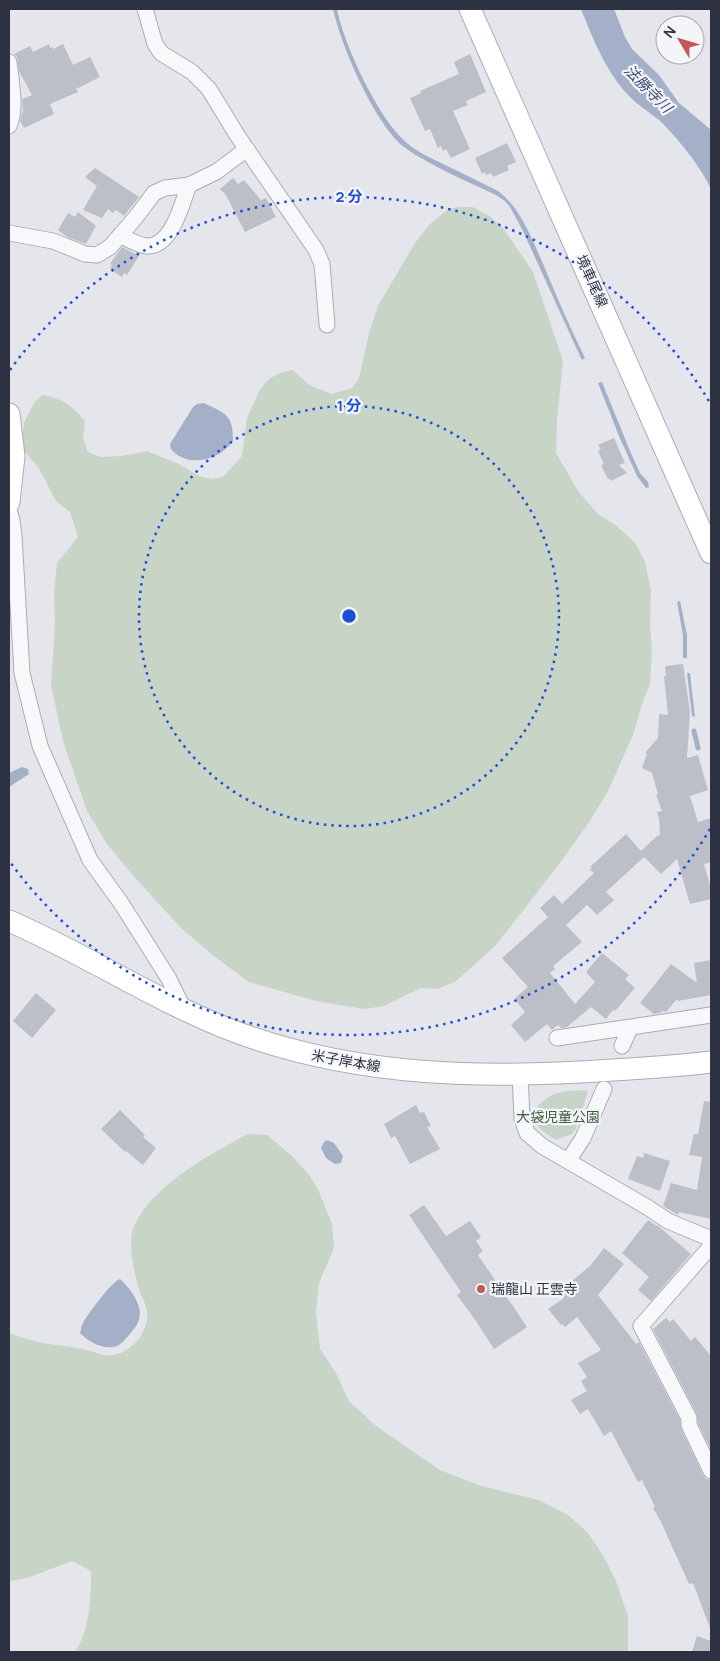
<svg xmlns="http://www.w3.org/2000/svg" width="720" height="1661" font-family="Manrope,'Noto Sans JP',sans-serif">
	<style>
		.green { fill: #c8d4c6 }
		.water { fill: #a3b0c8 }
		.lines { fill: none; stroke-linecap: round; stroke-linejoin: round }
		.stream { stroke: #a3b0c8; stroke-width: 5 }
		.building { fill: #bcbfc8 }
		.street-casing { stroke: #aaacb5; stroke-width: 17 }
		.secondary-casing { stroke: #aaacb5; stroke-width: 23 }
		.street { stroke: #f7f8fa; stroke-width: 15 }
		.secondary { stroke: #fff; stroke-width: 21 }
		.ring { fill: none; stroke: #1d4ed8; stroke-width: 2.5; stroke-dasharray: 2.5 5 }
		.poi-dot { fill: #c45658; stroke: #f4f5f8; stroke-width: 2 }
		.labels { text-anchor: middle; stroke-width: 4.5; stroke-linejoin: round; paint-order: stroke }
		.street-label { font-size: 14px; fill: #2d3242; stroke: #f4f5f8 }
		.park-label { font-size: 14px; fill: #3e5d3c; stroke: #f4f5f8 }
		.poi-label { font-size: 14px; fill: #2d3242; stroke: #f4f5f8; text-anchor: start }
		.water-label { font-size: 15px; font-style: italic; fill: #3b4c73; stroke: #f4f5f8 }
		.centre { fill: #1d4ed8; stroke: #f4f5f8; stroke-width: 2.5 }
		.ring-label { font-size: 15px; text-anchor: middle; font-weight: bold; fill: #1d4ed8; stroke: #f4f5f8; stroke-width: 4.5; stroke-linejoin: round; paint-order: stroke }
	</style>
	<rect width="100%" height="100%" fill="#e5e6eb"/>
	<path class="green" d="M 458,207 L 473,207 L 491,217 L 503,228 L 533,272 L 563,361 L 557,420 L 556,453 L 578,491 L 598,514 L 617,526 L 636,544 L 645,562 L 651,591 L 650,625 L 652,649 L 650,684 L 642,704 L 633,735 L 608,791 L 590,821 L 565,856 L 519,916 L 494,947 L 455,982 L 437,989 L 421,988 L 384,1006 L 364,1009 L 316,1001 L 249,982 L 215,957 L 181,928 L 130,872 L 107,844 L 87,811 L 63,741 L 51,685 L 55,623 L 54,593 L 57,563 L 78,537 L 70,512 L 56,501 L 39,468 L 24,451 L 22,440 L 24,423 L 34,403 L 42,395 C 63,398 71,405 85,421 L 83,438 L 88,452 L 100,457 L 122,456 L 147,451 L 179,464 L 199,476 L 213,479 L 224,476 L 242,456 L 247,418 L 260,389 L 270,378 L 283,372 L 293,370 L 309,385 L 332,394 L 352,388 L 359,378 L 369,333 L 378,306 L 415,243 L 429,225 L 447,210 Z
		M 587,1090 L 587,1095 L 576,1128 L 572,1134 L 556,1140 C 541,1131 523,1119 542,1102 C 546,1099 550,1095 555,1094 C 565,1090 577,1091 587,1090 Z
		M 248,1134 L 267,1135 L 291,1155 L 310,1176 L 319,1192 L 332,1224 L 334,1248 L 319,1283 L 316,1312 L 320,1349 L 336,1373 L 349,1401 L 376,1426 L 440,1470 L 481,1486 L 539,1500 L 568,1515 L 588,1533 L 603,1555 L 616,1581 L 628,1616 L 628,1652 L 75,1652 C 90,1630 91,1597 91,1571 L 72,1561 L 27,1578 L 9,1581 L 9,1333 C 18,1336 28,1340 38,1342 C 53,1345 68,1346 83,1349 C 92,1351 104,1357 113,1355 C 132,1353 150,1330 147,1311 C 146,1304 141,1296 139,1289 C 134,1272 127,1242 134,1226 C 154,1184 209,1155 248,1134 Z"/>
	<path class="water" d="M 333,9 L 337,9 C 344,45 379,120 407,143 C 417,152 431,158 443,164 C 462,173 480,182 498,191 C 522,209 532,240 544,266 C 557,297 570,328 585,358 L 582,360 L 580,356 L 523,231 L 510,207 L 505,201 L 496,195 C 467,181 430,166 404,147 C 375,124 341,46 333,9 Z
		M 581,9 L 614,9 L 625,37 L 632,49 L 659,75 L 679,103 L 711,130 L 711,190 C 704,170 675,135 659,120 C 649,112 638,105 629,96 C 606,72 593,39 581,9 Z
		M 602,382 L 630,451 L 640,473 L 648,482 L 649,487 L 646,488 L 637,476 L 619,436 L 598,383 Z
		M 204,403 C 226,414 233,414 233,441 C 220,460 187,469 171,449 L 170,444 L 193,407 L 197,404 Z
		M 680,601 L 687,635 L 687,658 L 683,658 L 683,635 L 677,602 Z
		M 687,673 L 690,673 L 695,717 L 692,716 Z
		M 22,767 L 28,769 L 29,774 L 9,787 L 9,773 Z
		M 327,1140 L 334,1143 L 343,1156 L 341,1163 L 335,1164 L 326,1158 L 321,1148 L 324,1142 Z
		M 120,1279 C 130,1288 138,1299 140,1312 C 140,1319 137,1326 133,1330 C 129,1335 124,1341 119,1345 C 107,1352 88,1342 80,1333 C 81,1330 81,1327 82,1325 C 86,1316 112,1281 120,1279 Z"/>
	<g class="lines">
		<path class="stream" d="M 694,731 L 698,748"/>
	</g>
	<path class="building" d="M 49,44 L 50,48 L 52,47 L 53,49 L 63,44 L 73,65 L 90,57 L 100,77 L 76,89 L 78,92 L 50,104 L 54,114 L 24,128 L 20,121 L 22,113 L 23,112 L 22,99 L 32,95 L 19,71 L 17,57 L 14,54 L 30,46 L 33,52 Z
		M 470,54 L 486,92 L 466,101 L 468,105 L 453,111 L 470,149 L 451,158 L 446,149 L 443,151 L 441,146 L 438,148 L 430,129 L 425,131 L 410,98 L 421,93 L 420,91 L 459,74 L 454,62 Z
		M 507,143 L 516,162 L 507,166 L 509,170 L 493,177 L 491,173 L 486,175 L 485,172 L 482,174 L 475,158 Z
		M 95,168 L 139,197 L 124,216 L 116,210 L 113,213 L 108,209 L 102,218 L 83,210 L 97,186 L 85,177 Z
		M 233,178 L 238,184 L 244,180 L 261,200 L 266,198 L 276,217 L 245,232 L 226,195 L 220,189 Z
		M 78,212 L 96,226 L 86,244 L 69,238 L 58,230 L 68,213 L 75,217 Z
		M 122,247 L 139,256 L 127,275 L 124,273 L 122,277 L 110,269 L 112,265 L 110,264 Z
		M 614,438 L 625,463 L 619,465 L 627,473 L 611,481 L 610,479 L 608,479 L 601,465 L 604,464 L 598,451 L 601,449 L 598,445 Z
		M 683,664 L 690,712 L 687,758 L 698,755 L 708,790 L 690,796 L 698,822 L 711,818 L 711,862 L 704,864 L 711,889 L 711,899 L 690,904 L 677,859 L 661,874 L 644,857 L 606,892 L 614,900 L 597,915 L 587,905 L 566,925 L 582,942 L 553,966 L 555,969 L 550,973 L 575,1004 L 595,982 L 586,972 L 602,953 L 629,975 L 625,979 L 635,988 L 615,1011 L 613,1010 L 606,1019 L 591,1007 L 567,1027 L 561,1028 L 558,1025 L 552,1030 L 547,1024 L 525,1042 L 511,1025 L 525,1012 L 516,1001 L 517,1000 L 515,998 L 528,987 L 502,958 L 548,917 L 540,908 L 554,895 L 562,904 L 594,873 L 590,870 L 592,868 L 590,867 L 626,834 L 641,851 L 657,836 L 660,835 L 659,819 L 657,812 L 662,811 L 656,795 L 658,794 L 652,773 L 642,768 L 647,754 L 645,753 L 658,738 L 659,714 L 668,715 L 664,676 L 666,676 L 665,667 L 666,666 Z
		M 711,960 L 711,995 L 678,1001 L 677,999 L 666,1012 L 662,1011 L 660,1013 L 654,1014 L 640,1003 L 671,964 L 697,983 L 694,963 Z
		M 36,993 L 56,1010 L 32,1038 L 13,1021 Z
		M 704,1101 L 711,1102 L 711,1219 L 679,1212 L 678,1215 L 663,1206 L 671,1183 L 697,1190 L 702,1157 L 689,1155 L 694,1134 L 698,1134 Z
		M 416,1105 L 420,1113 L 424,1112 L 431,1126 L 427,1127 L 440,1149 L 410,1164 L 395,1136 L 391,1138 L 384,1124 Z
		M 120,1110 L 145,1135 L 143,1137 L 156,1148 L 143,1165 L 126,1151 L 125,1152 L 101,1129 Z
		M 644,1153 L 670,1161 L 660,1191 L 628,1179 L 637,1156 L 643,1158 Z
		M 424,1205 L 446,1236 L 470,1221 L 481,1237 L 476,1241 L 483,1251 L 478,1255 L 527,1327 L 494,1349 L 476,1321 L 457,1295 L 461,1292 L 409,1215 Z
		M 648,1220 L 657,1226 L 657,1225 L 691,1254 L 651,1301 L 638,1290 L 649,1277 L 622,1253 Z
		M 604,1248 L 624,1264 L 598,1295 L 636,1344 L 639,1342 L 680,1420 L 681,1429 L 703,1475 L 706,1479 L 711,1480 L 711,1628 L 710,1628 L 693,1583 L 689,1584 L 661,1522 L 653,1508 L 655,1507 L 642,1480 L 638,1482 L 611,1431 L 604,1436 L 588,1409 L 580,1414 L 571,1400 L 587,1391 L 581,1381 L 587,1377 L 578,1363 L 601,1350 L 577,1317 L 565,1327 L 563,1324 L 561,1325 L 548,1309 L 564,1298 L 559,1292 L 591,1265 Z
		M 666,1318 L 670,1322 L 673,1319 L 691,1341 L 695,1337 L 711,1356 L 711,1450 L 698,1423 L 697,1414 L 653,1329 Z
		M 697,1636 L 711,1641 L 711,1652 L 692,1652 Z"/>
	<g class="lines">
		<defs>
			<path id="street" d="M 145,9 L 155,44 L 161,53 L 192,72 L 209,89 L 237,135 L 316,250 L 322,264 L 327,325
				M 9,62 C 11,82 17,107 9,126
				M 9,233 L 53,241 L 85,254 L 97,255 L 110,247 L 136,217 L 154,193 L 165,188 L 189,185 L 216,172 L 247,149
				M 120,235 C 128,239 137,245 146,246 C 172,248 182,203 189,185
				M 9,510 L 12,520 L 14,536 L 22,673 L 40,746 L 90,860 L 121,903 L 169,979 L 183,1008
				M 557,1038 L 711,1015
				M 622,1046 L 630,1028
				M 520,1074 L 522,1119 L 527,1133 L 542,1146 L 647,1207 L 668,1221 L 711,1239
				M 568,1161 L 583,1138 L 604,1089
				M 711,1246 L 641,1326 L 689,1418 L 689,1425 L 711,1471"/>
			<path id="secondary" d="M 470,9 L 711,553
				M 9,414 L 14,456 L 9,502
				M 9,921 C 86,954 157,1002 236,1032 C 357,1077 486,1079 613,1070 C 646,1068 679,1066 711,1062"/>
		</defs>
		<use href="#street" class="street-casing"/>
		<use href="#secondary" class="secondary-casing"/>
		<use href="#street" class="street"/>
		<use href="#secondary" class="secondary"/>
	</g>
	<g class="ring">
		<circle cx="349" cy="616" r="210"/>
		<path d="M710 829A419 419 0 0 1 10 862M10 370A419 419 0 0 1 710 403"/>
	</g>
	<circle class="poi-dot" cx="481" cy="1289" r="5"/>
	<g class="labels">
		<g class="street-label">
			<text transform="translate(592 281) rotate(66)" y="5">境車尾線</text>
			<text transform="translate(346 1061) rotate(10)" y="5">米子岸本線</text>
		</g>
		<g class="park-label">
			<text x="558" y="1122">大袋児童公園</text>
		</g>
		<g class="poi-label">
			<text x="491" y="1294">瑞龍山 正雲寺</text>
		</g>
		<g class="water-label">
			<text transform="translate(648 89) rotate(45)" y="5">法勝寺川</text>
		</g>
	</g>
	<circle cx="349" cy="616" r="8" class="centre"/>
	<g class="ring-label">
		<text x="349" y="202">2 分</text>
		<text x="349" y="411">1 分</text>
	</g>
	<rect width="720" height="1661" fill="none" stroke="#2d3242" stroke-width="20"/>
	<g transform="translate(680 40) rotate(308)"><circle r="24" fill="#f4f5f8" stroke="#a4a7af"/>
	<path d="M0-4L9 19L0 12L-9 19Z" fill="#c45658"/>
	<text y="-8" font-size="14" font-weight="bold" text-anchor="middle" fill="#2d3242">N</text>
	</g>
</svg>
